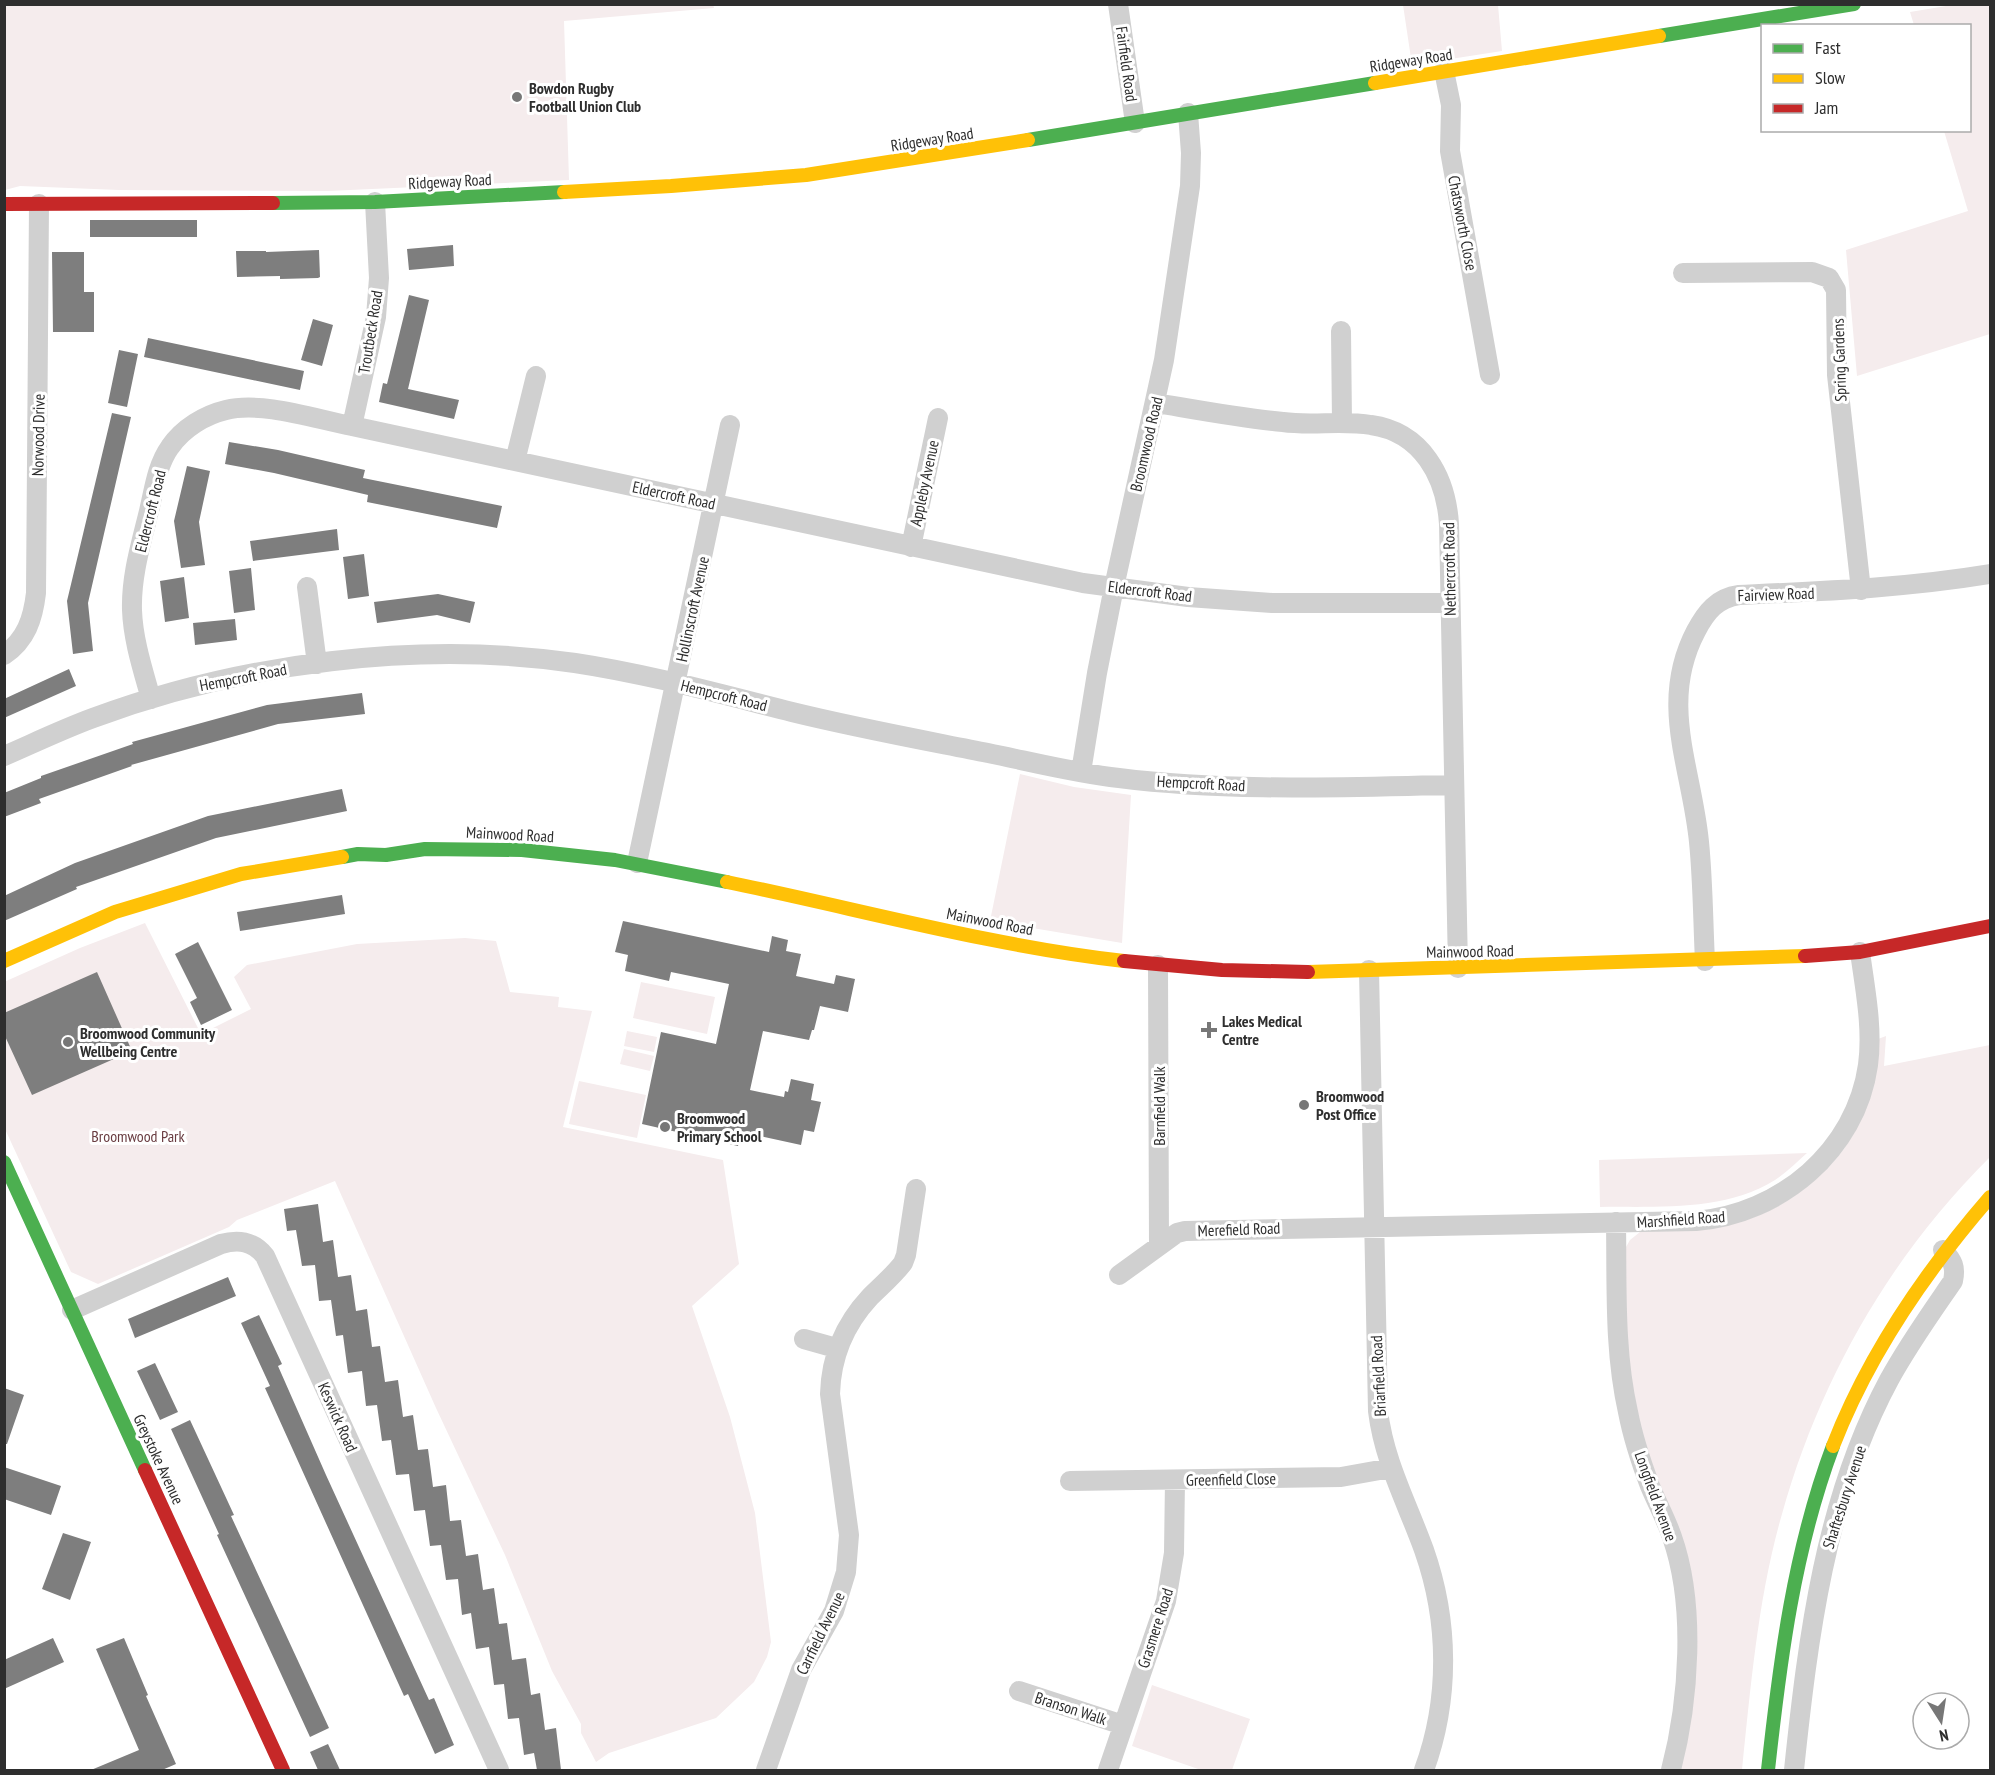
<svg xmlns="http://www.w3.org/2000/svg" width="1995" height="1775" font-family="'PT Sans Narrow',sans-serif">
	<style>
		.green { fill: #f5eced }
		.building { fill: #7e7e7e }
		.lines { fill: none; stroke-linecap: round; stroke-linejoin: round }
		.street { stroke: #d0d0d0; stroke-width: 20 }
		.fast { stroke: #4caf50; stroke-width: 14 }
		.slow { stroke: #ffc107; stroke-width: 14 }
		.jam { stroke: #c62828; stroke-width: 14 }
		.poi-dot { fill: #777; stroke: #fff; stroke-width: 2 }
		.labels { text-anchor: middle; stroke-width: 6; stroke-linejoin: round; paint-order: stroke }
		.street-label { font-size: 16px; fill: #2e2e2e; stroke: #fff }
		.poi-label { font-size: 16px; font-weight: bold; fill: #2e2e2e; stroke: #fff; text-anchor: start }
		.park-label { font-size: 16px; fill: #693c41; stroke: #fff }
	</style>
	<rect width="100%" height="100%" fill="#fff"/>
	<path class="green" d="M 713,4 L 714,8 L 564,21 L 569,180 L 328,191 L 119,190 L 20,186 L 5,190 L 4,5 Z
		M 1403,5 L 1498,5 L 1502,51 L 1412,65 Z
		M 1952,5 L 1990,5 L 1990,334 L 1857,376 L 1846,250 L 1968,211 L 1944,131 L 1970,130 L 1970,26 L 1914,25 L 1910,12 Z
		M 1020,774 L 1074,787 L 1131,795 L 1122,943 L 990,921 Z
		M 145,923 L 201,1034 L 251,1009 L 234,977 L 247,965 L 357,944 L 465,938 L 496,941 L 510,992 L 559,997 L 558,1007 L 592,1011 L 563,1127 L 723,1160 L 739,1264 L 692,1306 L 730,1417 L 755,1513 L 771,1642 L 767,1657 L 754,1682 L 716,1718 L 609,1753 L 596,1762 L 581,1733 L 581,1724 L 552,1671 L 505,1555 L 436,1408 L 335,1181 L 237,1220 L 229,1227 L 98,1284 L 71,1272 L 5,1129 L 4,982 L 80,948 Z
		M 641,982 L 715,997 L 707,1034 L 633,1018 Z
		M 627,1031 L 657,1037 L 654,1052 L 624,1046 Z
		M 1886,1036 L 1884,1066 L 1990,1045 L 1990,1157 C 1890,1256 1820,1379 1782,1514 C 1758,1597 1751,1685 1742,1770 L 1679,1770 L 1695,1644 L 1654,1474 L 1637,1414 L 1626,1343 L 1626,1247 L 1630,1240 L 1640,1232 C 1674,1229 1712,1230 1745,1220 C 1788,1208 1841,1166 1858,1124 C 1867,1101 1872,1065 1878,1039 Z
		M 624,1049 L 654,1056 L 650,1071 L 620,1064 Z
		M 579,1081 L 646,1095 L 637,1138 L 569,1124 Z
		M 1807,1153 C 1797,1162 1787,1172 1775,1180 C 1724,1212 1658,1206 1600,1207 L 1599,1160 Z
		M 1152,1685 L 1250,1719 L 1232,1770 L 1201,1770 L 1132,1746 Z"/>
	<path class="building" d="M 90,220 L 197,220 L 197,237 L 90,237 Z
		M 453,245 L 454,266 L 409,270 L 407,249 Z
		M 319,250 L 320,277 L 318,278 L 280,279 L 280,276 L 237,277 L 236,251 L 266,251 L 266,252 Z
		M 52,252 L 84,252 L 84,292 L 94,292 L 94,332 L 53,332 Z
		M 409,295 L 429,300 L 408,389 L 459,400 L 454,419 L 379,402 L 383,383 L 387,384 Z
		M 313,319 L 333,325 L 322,366 L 301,360 Z
		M 148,338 L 304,371 L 300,390 L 144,357 Z
		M 119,350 L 138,354 L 127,407 L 108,403 Z
		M 112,413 L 131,417 L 88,603 L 93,651 L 73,654 L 67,601 Z
		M 229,442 L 278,450 L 365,470 L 363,478 L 502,506 L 497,528 L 367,502 L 368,495 L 274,473 L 225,464 Z
		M 187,466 L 210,471 L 199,522 L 205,565 L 181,568 L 174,521 Z
		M 337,529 L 339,550 L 253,561 L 250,541 Z
		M 364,554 L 369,596 L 348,599 L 343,557 Z
		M 251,568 L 255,610 L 234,613 L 229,571 Z
		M 184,577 L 189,618 L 165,622 L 160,581 Z
		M 438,594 L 475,602 L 470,623 L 437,615 L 377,623 L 374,602 Z
		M 235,619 L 237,640 L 195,645 L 193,623 Z
		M 69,669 L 76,686 L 4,718 L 4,699 Z
		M 362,693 L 365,714 L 278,724 L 131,765 L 132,766 L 39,799 L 41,803 L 4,817 L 4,793 L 41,778 L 41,776 L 133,744 L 132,742 L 267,705 Z
		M 342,789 L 347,811 L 216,838 L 76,887 L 77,889 L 4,921 L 4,896 L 75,863 L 208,816 Z
		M 342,895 L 345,914 L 240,931 L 237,912 Z
		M 623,921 L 769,952 L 772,936 L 788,940 L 786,951 L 801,954 L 796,976 L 834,984 L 836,975 L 855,979 L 848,1012 L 820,1006 L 814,1030 L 812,1030 L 809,1040 L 763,1031 L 750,1090 L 784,1097 L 785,1091 L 788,1092 L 791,1079 L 814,1084 L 811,1100 L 821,1102 L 814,1132 L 804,1130 L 801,1145 L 741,1132 L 738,1146 L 642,1124 L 661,1032 L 716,1044 L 729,984 L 671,972 L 669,981 L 625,971 L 628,955 L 615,952 Z
		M 198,942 L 232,1010 L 201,1025 L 190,1002 L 197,998 L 175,954 Z
		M 97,972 L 132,1051 L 32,1095 L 4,1034 L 4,1013 Z
		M 318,1204 L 323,1242 L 333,1240 L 338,1277 L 351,1275 L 356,1311 L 367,1309 L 372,1347 L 380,1346 L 385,1382 L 398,1380 L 403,1417 L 413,1415 L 418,1450 L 428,1449 L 433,1487 L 446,1485 L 450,1521 L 461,1520 L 466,1556 L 478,1554 L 483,1590 L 494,1588 L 499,1624 L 507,1623 L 512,1660 L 526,1658 L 531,1695 L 540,1693 L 545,1730 L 556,1728 L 561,1770 L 537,1770 L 534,1753 L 524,1755 L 519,1718 L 508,1719 L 504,1684 L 494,1685 L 489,1647 L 476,1649 L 471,1613 L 462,1615 L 458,1579 L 446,1580 L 441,1545 L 430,1546 L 425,1510 L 414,1511 L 409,1474 L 396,1475 L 391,1440 L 382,1441 L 377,1405 L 366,1406 L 362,1371 L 348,1373 L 343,1335 L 336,1336 L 331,1300 L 319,1301 L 315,1265 L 302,1266 L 296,1230 L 287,1231 L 284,1209 Z
		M 228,1277 L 236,1296 L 135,1338 L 128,1319 Z
		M 259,1315 L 282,1364 L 278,1366 L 326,1475 L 429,1700 L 434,1698 L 454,1745 L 435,1754 L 408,1694 L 404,1696 L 265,1388 L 270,1386 L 241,1323 Z
		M 155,1363 L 178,1412 L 160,1420 L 137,1371 Z
		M 4,1388 L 24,1395 L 7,1444 L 4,1444 Z
		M 190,1420 L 234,1515 L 231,1516 L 329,1728 L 310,1737 L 217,1535 L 219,1534 L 171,1429 Z
		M 4,1467 L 61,1486 L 51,1515 L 4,1499 Z
		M 63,1533 L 91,1542 L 70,1600 L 42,1589 Z
		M 53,1638 L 64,1662 L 4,1689 L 4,1660 Z
		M 124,1638 L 148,1695 L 146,1696 L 176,1764 L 162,1770 L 91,1770 L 139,1750 L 96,1649 Z
		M 328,1744 L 340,1770 L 318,1770 L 310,1752 Z"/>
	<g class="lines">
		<path class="street" d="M 1118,4 L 1135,123
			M 1444,71 L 1451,105 L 1450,151 L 1490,375
			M 1683,273 L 1812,272 L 1829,278 L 1836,290 L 1837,375 L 1861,590
			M 1341,331 L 1342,423
			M 1156,403 C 1198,410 1240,418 1283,422 C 1312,426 1342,420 1371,425 C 1422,432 1446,477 1449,524 L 1458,968
			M 352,426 L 376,317 L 379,278 L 375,202
			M 515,461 L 536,376
			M 911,547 L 938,418
			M 307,587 L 317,664
			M 4,655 C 26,640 33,619 36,593 L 39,204
			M 151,699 C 143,670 133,640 132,610 C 131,576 141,544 149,511 C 154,490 157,465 170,447 C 183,428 205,415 226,410 C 262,401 315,419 352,426 L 1083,583 L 1188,597 L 1272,603 L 1450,603
			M 4,756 C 34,743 63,729 93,718 C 241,663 419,640 575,663 C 648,674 720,694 792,712 C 857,728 923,740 988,753 C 1032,762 1075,773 1119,778 C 1230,792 1342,787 1453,785
			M 1081,772 L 1097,673 L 1114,587 L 1164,360 L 1190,186 L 1191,153 L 1188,113
			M 637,863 L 730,425
			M 1705,961 C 1703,922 1703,882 1699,842 C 1692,768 1658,703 1696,631 C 1706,612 1717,598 1739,595 C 1825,591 1905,588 1990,574
			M 1158,965 L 1159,1246
			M 1369,970 L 1378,1411 C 1384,1461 1407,1503 1424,1550 C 1449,1621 1450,1699 1424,1770
			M 1616,1222 C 1617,1286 1614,1350 1628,1412 C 1633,1438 1641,1462 1650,1486 C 1657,1503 1666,1519 1672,1537 C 1696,1605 1689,1701 1671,1770
			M 1119,1275 L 1177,1233 L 1185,1231 L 1696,1221 C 1780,1214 1856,1151 1868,1065 C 1873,1028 1865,989 1860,952
			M 72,1310 L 221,1244 C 239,1239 253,1241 265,1256 L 499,1770
			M 804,1339 L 836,1348
			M 1070,1481 L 1341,1477 L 1391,1468
			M 1019,1691 L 1123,1725
			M 766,1770 L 801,1670 L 834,1611 L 846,1572 L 849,1535 L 830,1394 C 831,1356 844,1325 870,1297 C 881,1286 893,1276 903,1263 L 906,1255 L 916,1189
			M 1108,1770 L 1166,1601 L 1174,1553 L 1175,1480
			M 1794,1770 C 1808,1637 1825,1499 1889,1380 C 1908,1345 1931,1313 1953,1281 C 1956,1267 1953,1261 1943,1250"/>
		<path class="fast" d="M 1659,36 L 1854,4
			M 1028,140 L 1375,83
			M 273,203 L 375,202 L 564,192
			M 342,857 L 358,854 L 386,855 L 425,849 L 522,850 L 615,860 L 727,882
			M 4,1162 L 145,1470
			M 1768,1770 C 1780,1660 1794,1550 1833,1446"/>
		<path class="slow" d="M 1375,83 L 1659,36
			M 564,192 L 671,186 L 806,175 L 1028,140
			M 727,882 C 859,909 991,946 1124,961
			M 4,961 L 115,912 L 241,874 L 342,857
			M 1308,972 L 1805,956
			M 1833,1446 C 1869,1353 1925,1272 1990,1197"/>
		<path class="jam" d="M 4,204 L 273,203
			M 1805,956 L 1860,952 L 1990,926
			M 1124,961 L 1222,970 L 1308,972
			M 145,1470 L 283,1770"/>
	</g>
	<g class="poi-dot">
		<circle cx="517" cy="97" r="6"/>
		<path d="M1206 1021h6v6h6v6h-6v6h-6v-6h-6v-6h6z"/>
		<circle cx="68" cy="1042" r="6"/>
		<circle cx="1304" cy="1105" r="6"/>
		<circle cx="665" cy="1127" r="6"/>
	</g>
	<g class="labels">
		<g class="street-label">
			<text transform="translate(1411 60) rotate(-9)" y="6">Ridgeway Road</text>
			<text transform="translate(1127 64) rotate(82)" y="6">Fairfield Road</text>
			<text transform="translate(932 139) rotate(-9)" y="6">Ridgeway Road</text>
			<text transform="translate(450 181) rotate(-3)" y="6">Ridgeway Road</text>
			<text transform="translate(1463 223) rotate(79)" y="6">Chatsworth Close</text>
			<text transform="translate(370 332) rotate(-81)" y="6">Troutbeck Road</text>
			<text transform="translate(1839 360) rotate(-92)" y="6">Spring Gardens</text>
			<text transform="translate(38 435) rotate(-89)" y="6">Norwood Drive</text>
			<text transform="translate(1146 444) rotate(-77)" y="6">Broomwood Road</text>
			<text transform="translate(924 483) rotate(-78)" y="6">Appleby Avenue</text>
			<text transform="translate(674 495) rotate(12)" y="6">Eldercroft Road</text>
			<text transform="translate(150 511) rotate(-76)" y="6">Eldercroft Road</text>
			<text transform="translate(1449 569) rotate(-91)" y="6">Nethercroft Road</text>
			<text transform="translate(1150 591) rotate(7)" y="6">Eldercroft Road</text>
			<text transform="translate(1776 594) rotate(-2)" y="6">Fairview Road</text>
			<text transform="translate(692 609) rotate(-78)" y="6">Hollinscroft Avenue</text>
			<text transform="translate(243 677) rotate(-11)" y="6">Hempcroft Road</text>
			<text transform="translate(724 695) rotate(14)" y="6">Hempcroft Road</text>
			<text transform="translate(1201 783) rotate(3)" y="6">Hempcroft Road</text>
			<text transform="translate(510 834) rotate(3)" y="6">Mainwood Road</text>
			<text transform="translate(990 921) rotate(11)" y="6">Mainwood Road</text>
			<text transform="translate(1470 951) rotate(-1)" y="6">Mainwood Road</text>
			<text transform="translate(1159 1106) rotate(-90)" y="6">Barnfield Walk</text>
			<text transform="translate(1681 1219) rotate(-4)" y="6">Marshfield Road</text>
			<text transform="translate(1239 1229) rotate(-2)" y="6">Merefield Road</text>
			<text transform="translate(1378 1376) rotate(-93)" y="6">Briarfield Road</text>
			<text transform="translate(338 1417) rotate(66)" y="6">Keswick Road</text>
			<text transform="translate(159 1459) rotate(65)" y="6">Greystoke Avenue</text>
			<text transform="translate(1231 1479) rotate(-1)" y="6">Greenfield Close</text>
			<text transform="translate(1656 1496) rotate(70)" y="6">Longfield Avenue</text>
			<text transform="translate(1844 1497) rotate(-72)" y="6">Shaftesbury Avenue</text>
			<text transform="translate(1155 1628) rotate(-72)" y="6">Grasmere Road</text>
			<text transform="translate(820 1633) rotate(-64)" y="6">Carrfield Avenue</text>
			<text transform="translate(1071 1708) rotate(18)" y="6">Branson Walk</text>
		</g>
		<g class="poi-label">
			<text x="529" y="94">Bowdon Rugby<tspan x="529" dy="18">Football Union Club</tspan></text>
			<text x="1222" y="1027">Lakes Medical<tspan x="1222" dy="18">Centre</tspan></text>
			<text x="80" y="1039">Broomwood Community<tspan x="80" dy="18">Wellbeing Centre</tspan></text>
			<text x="1316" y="1102">Broomwood<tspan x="1316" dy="18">Post Office</tspan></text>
			<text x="677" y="1124">Broomwood<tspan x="677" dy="18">Primary School</tspan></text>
		</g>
		<g class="park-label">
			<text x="138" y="1142">Broomwood Park</text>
		</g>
	</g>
	<rect width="1995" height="1775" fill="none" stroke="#2e2e2e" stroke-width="12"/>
	<rect x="1761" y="24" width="210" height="108" fill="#ffffff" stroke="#ababab" stroke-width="1.5"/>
	<rect x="1773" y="44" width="30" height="9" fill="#4caf50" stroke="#ababab" stroke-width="1.5"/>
	<text x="1815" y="54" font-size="18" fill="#2e2e2e">Fast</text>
	<rect x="1773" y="74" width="30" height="9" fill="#ffc107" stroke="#ababab" stroke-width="1.5"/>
	<text x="1815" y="84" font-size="18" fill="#2e2e2e">Slow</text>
	<rect x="1773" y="104" width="30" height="9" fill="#c62828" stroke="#ababab" stroke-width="1.5"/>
	<text x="1815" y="114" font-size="18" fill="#2e2e2e">Jam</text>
	<g transform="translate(1941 1721) rotate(168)"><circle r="28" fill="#ffffff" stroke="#ababab" stroke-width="1.5"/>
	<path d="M0-4.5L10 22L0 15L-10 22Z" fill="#777777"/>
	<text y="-9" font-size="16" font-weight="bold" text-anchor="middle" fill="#2e2e2e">N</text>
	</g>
</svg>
